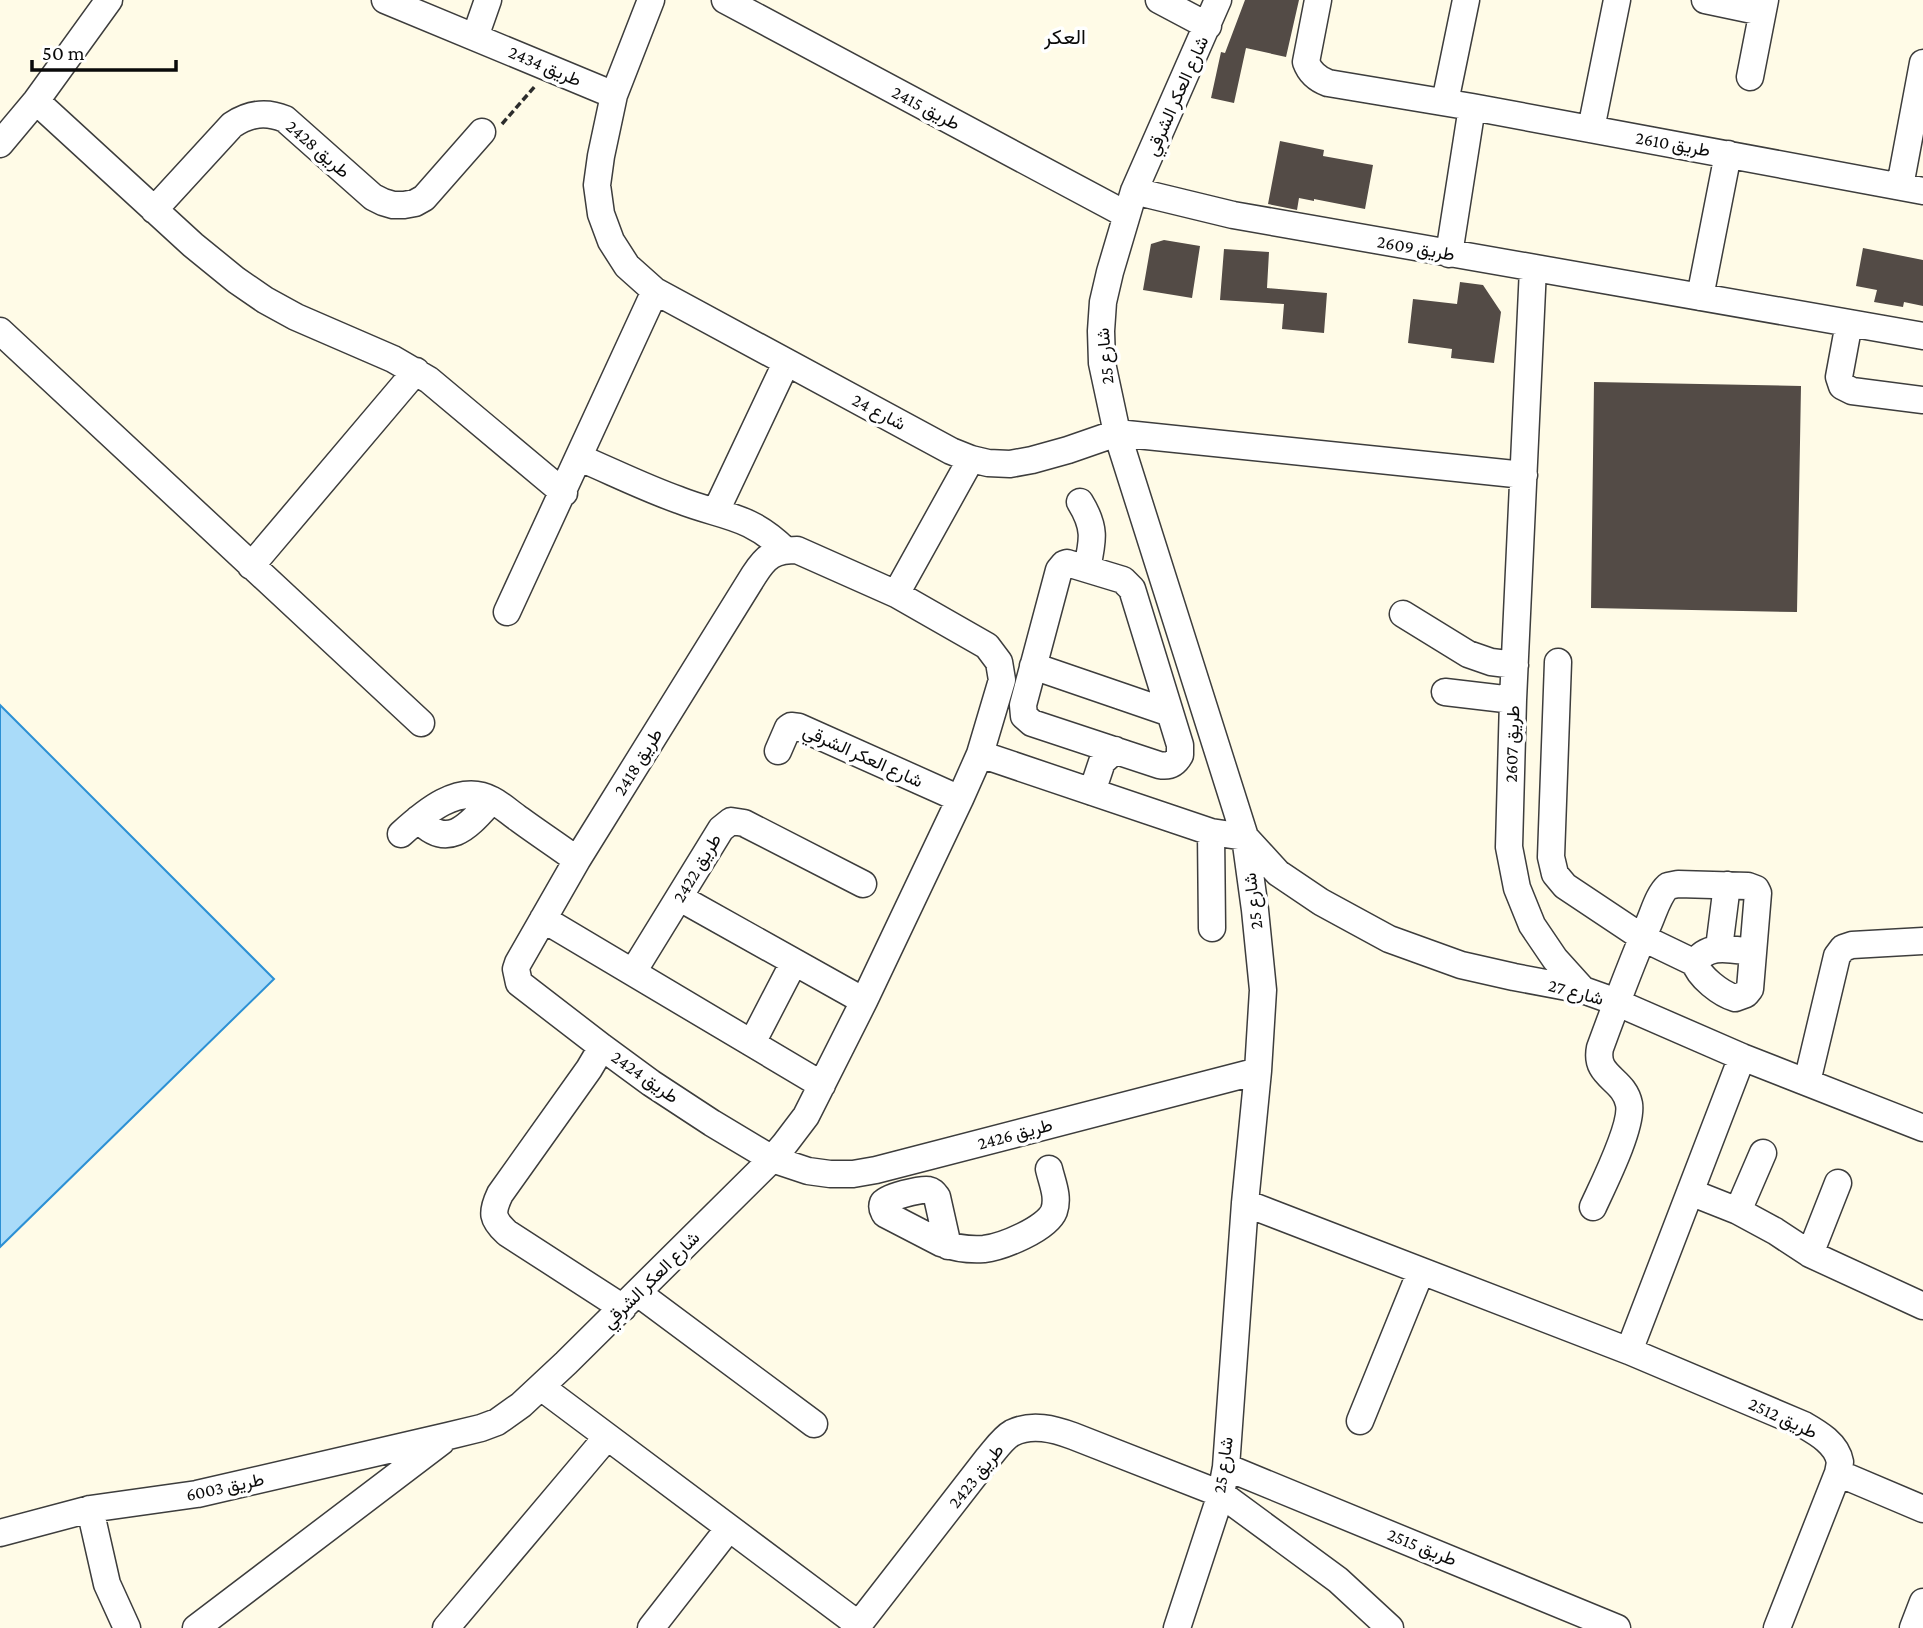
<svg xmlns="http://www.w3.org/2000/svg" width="1923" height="1628" font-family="'Crimson Pro',Vazirmatn,serif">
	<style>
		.water { fill: #a9dbf9; stroke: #2c90d4; stroke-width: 2 }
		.building { fill: #534b46 }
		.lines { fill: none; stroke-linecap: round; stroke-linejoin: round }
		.minor-casing { stroke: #3d3d3d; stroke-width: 29 }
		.path { stroke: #2c2c2c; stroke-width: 3.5; stroke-dasharray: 7 3.5; stroke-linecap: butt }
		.minor { stroke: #fff; stroke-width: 26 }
		.labels { text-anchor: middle; stroke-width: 7; stroke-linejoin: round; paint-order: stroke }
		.street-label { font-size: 18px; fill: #0a0a0a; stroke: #fff }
		.quarter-label { font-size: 21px; fill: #0a0a0a; stroke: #fff }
	</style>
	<rect width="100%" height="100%" fill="#fffbe7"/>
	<path class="water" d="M 0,705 L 274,979 L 0,1247 Z"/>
	<path class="building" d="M 1245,0 L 1299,0 L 1286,57 L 1246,48 L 1234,103 L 1211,98 L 1221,52 L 1225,53 Z
		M 1280,141 L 1324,150 L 1323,156 L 1373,165 L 1365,209 L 1314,199 L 1314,201 L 1299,198 L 1297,210 L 1268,204 Z
		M 1164,240 L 1200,246 L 1192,298 L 1143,290 L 1151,244 Z
		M 1863,248 L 1923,260 L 1923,306 L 1904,302 L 1903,307 L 1874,302 L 1877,290 L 1856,286 Z
		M 1224,249 L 1269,252 L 1267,288 L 1327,293 L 1324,333 L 1282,329 L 1284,304 L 1220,300 Z
		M 1460,282 L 1483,285 L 1501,312 L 1494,363 L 1451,358 L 1452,349 L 1408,343 L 1413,299 L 1457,304 Z
		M 1594,382 L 1801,386 L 1797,612 L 1591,608 Z"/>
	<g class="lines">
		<defs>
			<path id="minor" d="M 385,0 L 614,95
				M 651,0 L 614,95 L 601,156 L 597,185 L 601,214 L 611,241 L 627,266 L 655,291 L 951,451 L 971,459 L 988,463 L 1010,464 L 1032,460 L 1068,450 L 1117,433 L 1524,475
				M 725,0 L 1127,215
				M 1159,0 L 1208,26
				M 1318,0 L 1306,62 C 1310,73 1317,79 1328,83 L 1472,107 L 1923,191
				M 1705,0 L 1762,12
				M 475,37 L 488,0
				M 1750,77 L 1765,0
				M 36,101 L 193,245 L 236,280 L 265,300 L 296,317 L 393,359 L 429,380 L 564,493
				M 1445,102 L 1466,0
				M 1591,129 L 1617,0
				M 0,144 L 36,101 L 109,0
				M 1900,186 L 1923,63
				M 1134,191 L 1233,215 L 1923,336
				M 154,210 L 232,125 C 250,113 266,111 285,119 L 373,197 L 383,202 L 393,205 L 404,205 L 415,203 L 424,198 L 482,132
				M 1449,254 L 1472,107
				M 1533,268 L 1513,700 L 1509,847 L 1517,888 L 1532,925 L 1555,959 L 1583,990
				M 1700,297 L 1728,154
				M 1849,323 L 1839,377 L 1842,386 L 1852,391 L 1923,400
				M 0,331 L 421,723
				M 580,458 C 613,472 645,488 679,500 C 722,517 749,514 785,550
				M 1080,502 C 1096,528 1093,540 1087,568
				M 716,511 L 786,363
				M 1067,563 L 1123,580 L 1132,589 L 1180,745 L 1180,755 C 1175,764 1169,767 1159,765 L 1032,723 L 1024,716 L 1023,705 L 1059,570 L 1064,564 Z
				M 251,566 L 416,371
				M 896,594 L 971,459
				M 507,612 L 655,291
				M 1403,614 L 1468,654 L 1491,662 L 1515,665
				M 1558,662 L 1551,857 L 1555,874 L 1565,886 L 1643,938 L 1695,963 C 1699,977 1721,994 1735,998 L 1746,994 L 1750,989 L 1758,893 L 1756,889 L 1748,886 L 1678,884 L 1668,886 C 1658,895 1654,912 1648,925 C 1630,966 1615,1007 1600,1048 C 1594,1077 1624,1078 1629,1104 C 1633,1126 1603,1185 1593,1207
				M 1033,666 L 1170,713
				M 1445,692 L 1513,700
				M 778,751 L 788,728 L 791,726 L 799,727 L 960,799
				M 980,754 L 1211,832 L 1245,837 L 1278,873 L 1321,902 L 1389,939 L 1461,965 L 1514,977 L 1583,990 L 1611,1000 L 1742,1057 L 1923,1128
				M 1092,792 L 1102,762 L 1115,750
				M 418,819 C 449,852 470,824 492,800
				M 1211,832 L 1212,928
				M 401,834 C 424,813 459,782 492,800 C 502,805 510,813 519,819 C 538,833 558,846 577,860
				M 680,898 L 864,1001
				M 543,919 L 822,1085
				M 1719,948 L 1727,885
				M 1695,963 C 1708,942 1732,950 1753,952
				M 633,972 L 721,829 L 731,821 L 744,823 L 863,884
				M 752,1043 L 794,962
				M 602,1047 L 589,1069 L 500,1194 C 491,1213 492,1219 507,1233 L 623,1308
				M 1807,1082 L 1837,956 L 1843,948 L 1852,945 L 1923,941
				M 1690,1192 L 1738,1211 L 1775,1231 L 1810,1254 L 1923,1306
				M 1245,1203 L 1629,1351 L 1804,1425 C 1818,1433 1837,1444 1840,1462 C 1840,1463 1838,1473 1838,1473 L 1777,1628
				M 1738,1211 L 1763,1153
				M 948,1246 L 937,1197 C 934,1193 933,1191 928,1190 C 921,1189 886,1197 883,1203 C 881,1208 883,1210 885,1214 L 941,1243 C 955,1248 970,1250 984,1249 C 1002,1247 1047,1229 1054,1211 C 1059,1197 1052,1182 1049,1169
				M 1810,1254 L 1838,1183
				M 638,1293 L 814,1424
				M 1629,1351 L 1742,1057
				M 541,1387 L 859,1625
				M 1360,1421 L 1421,1271
				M 1226,1467 L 1617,1628
				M 1838,1473 L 1923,1509
				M 90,1509 L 107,1584 L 127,1628
				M 0,1533 L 90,1509 L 197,1494 L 448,1436 L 481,1428 L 497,1422 L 521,1405 L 566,1363 L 772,1159 L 784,1145 L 806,1116 L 864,1001 L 960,799 L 980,754 L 1002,680 L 999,662 L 987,646 L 896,594 L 797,550 C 774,550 766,556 754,575 L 577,860 L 518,963 L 516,969 L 519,983 L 602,1047 L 651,1083 L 712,1123 L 772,1159 L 808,1171 L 830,1174 L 853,1174 L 876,1170 L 1258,1071
				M 196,1628 L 441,1442
				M 446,1628 L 607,1437
				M 651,1628 L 729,1528
				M 856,1628 L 988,1458 C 995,1450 1003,1438 1012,1433 C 1032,1423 1054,1429 1073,1436 L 1221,1494 L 1338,1580 L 1390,1628
				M 1177,1628 L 1221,1494 L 1226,1467 L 1245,1203 L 1258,1071 L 1263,990 L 1255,910 L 1245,837 L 1117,433 L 1102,363 L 1101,331 L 1103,302 L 1110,272 L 1134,191 L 1218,0
				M 1913,1628 L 1923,1602"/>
		</defs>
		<use href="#minor" class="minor-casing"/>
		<path class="path" d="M 502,124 L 536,85"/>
		<use href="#minor" class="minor"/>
	</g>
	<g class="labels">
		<g class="street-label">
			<text transform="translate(545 66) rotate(23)" y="6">طريق 2434</text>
			<text transform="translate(1177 96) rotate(-66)" y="6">شارع العكر الشرقي</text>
			<text transform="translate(926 108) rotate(28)" y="6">طريق 2415</text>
			<text transform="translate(1673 144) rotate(10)" y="6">طريق 2610</text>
			<text transform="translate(318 149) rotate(41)" y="6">طريق 2428</text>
			<text transform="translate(1416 248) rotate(10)" y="6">طريق 2609</text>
			<text transform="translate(1105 356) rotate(-95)" y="6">شارع 25</text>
			<text transform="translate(879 412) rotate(28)" y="6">شارع 24</text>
			<text transform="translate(1512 744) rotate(-88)" y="6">طريق 2607</text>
			<text transform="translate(863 756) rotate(24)" y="6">شارع العكر الشرقي</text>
			<text transform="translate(638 762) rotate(-58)" y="6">طريق 2418</text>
			<text transform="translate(697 868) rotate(-59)" y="6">طريق 2422</text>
			<text transform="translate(1253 901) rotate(-97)" y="6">شارع 25</text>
			<text transform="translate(1576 992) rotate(15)" y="6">شارع 27</text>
			<text transform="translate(645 1077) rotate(35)" y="6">طريق 2424</text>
			<text transform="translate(1015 1134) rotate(-15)" y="6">طريق 2426</text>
			<text transform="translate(651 1280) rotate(-45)" y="6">شارع العكر الشرقي</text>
			<text transform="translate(1783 1418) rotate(25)" y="6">طريق 2512</text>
			<text transform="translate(1223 1465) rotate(-82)" y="6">شارع 25</text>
			<text transform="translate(976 1476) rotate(-51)" y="6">طريق 2423</text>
			<text transform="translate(225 1487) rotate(-12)" y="6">طريق 6003</text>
			<text transform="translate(1422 1547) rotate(22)" y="6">طريق 2515</text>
		</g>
		<g class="quarter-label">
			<text x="1065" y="44">العكر</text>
		</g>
	</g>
	<path d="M32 60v10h144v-10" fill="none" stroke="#0a0a0a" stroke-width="3.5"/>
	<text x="42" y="60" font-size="21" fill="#0a0a0a" stroke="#ffffff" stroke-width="5" paint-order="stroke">50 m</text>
</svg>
